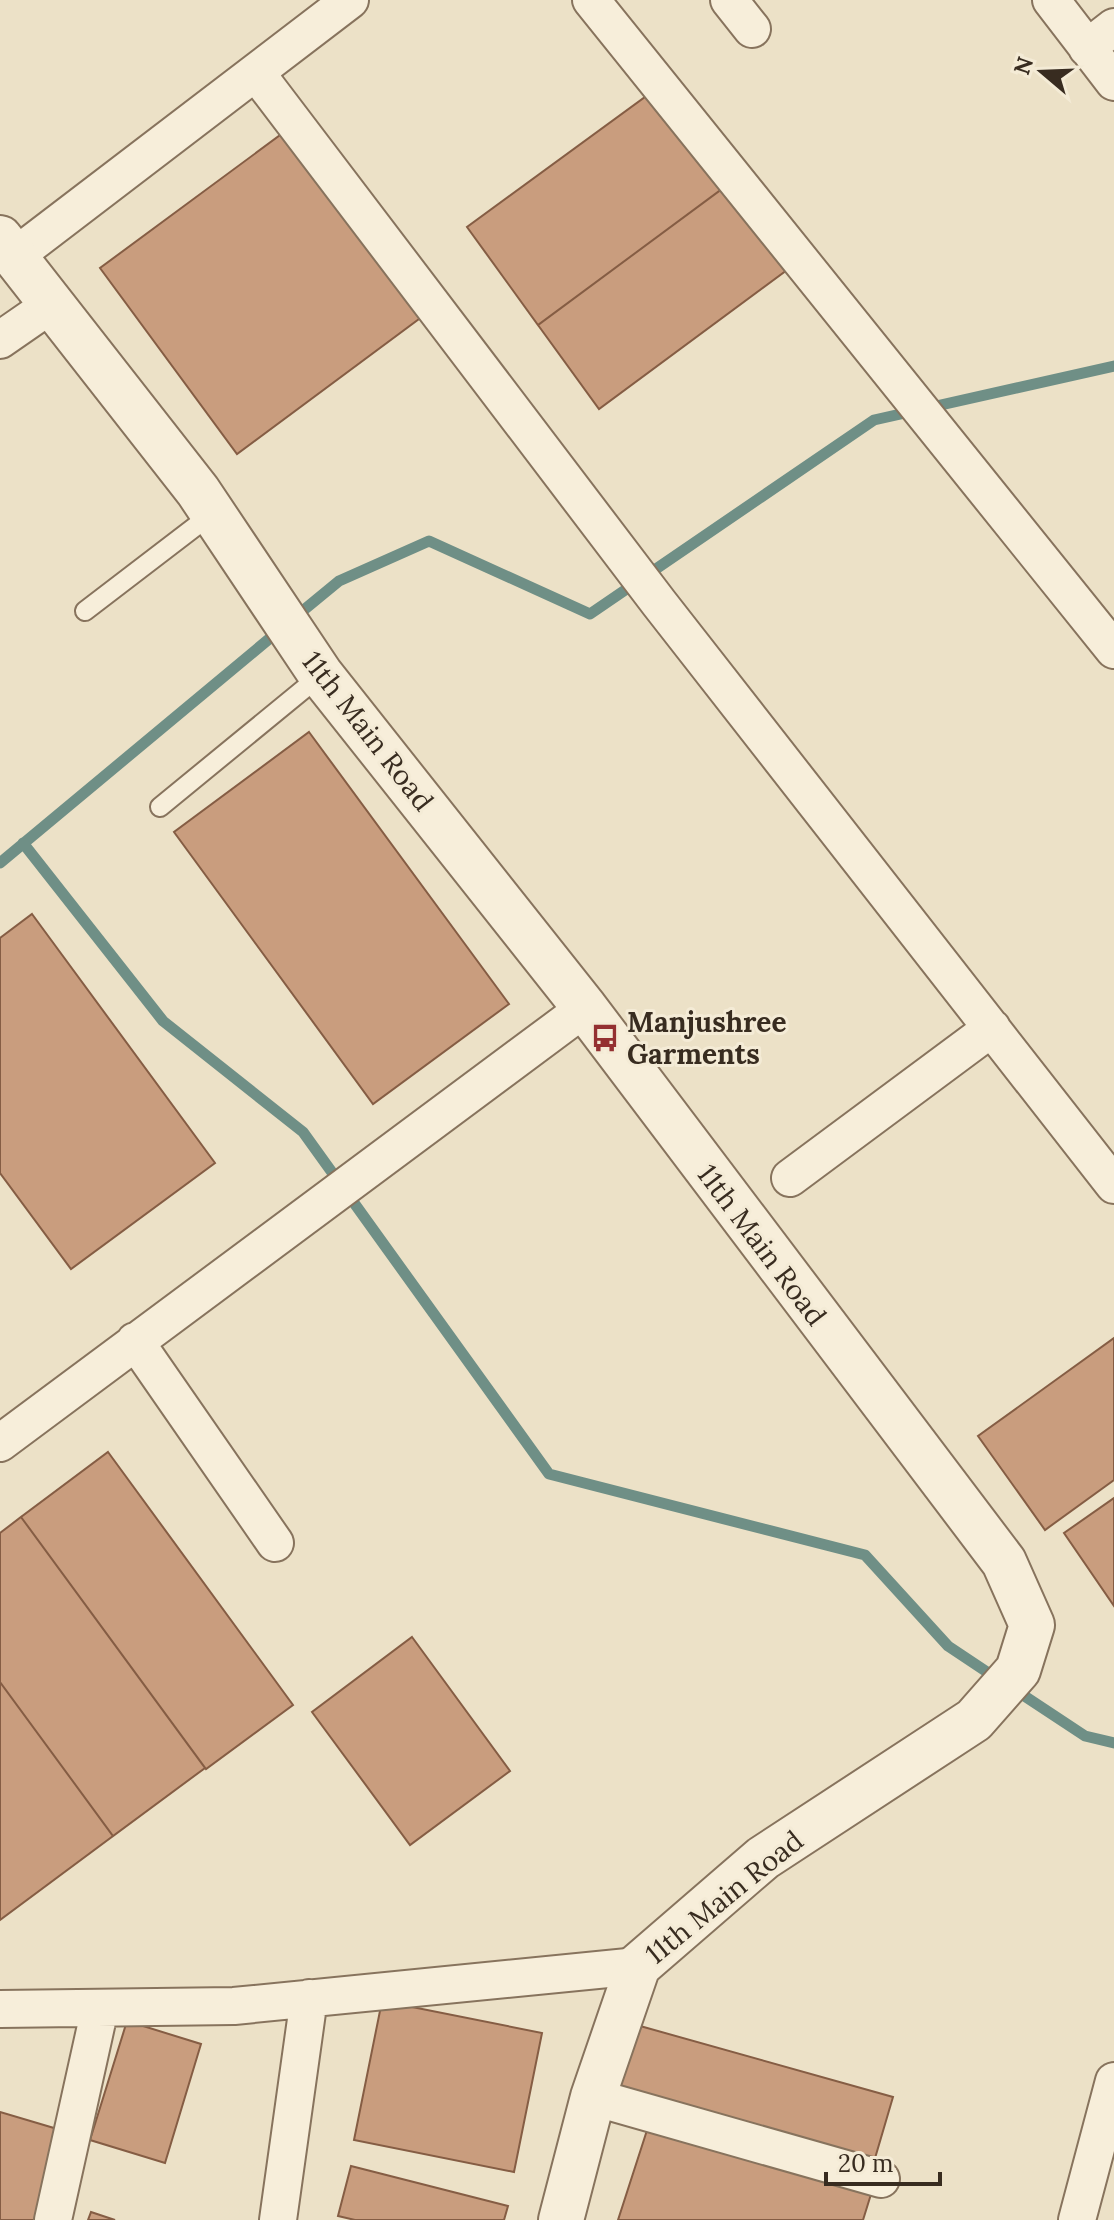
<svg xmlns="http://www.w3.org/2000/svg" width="1114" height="2220" font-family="Lora,serif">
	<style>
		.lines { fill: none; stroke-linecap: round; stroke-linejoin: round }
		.stream { stroke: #6f8f86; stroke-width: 11 }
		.building { fill: #c99d7e; stroke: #855d44; stroke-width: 2 }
		.service-casing { stroke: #87735d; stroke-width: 22 }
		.minor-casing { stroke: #87735d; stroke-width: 40 }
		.tertiary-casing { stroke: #87735d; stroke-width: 48 }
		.service { stroke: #f7eeda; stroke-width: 18 }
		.minor { stroke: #f7eeda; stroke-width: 36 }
		.tertiary { stroke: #f7eeda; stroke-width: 44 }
		.labels { text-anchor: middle; stroke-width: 6; stroke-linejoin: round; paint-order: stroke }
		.street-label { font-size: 28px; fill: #382c20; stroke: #f4ebd6 }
		.poi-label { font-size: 28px; font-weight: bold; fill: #382c20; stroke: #f4ebd6; text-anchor: start }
	</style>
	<rect width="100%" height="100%" fill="#ece1c7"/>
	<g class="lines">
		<path class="stream" d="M 294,618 L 339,581 L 429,541 L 590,614 L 874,420 L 1114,366
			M 23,843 L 163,1021 L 303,1132 L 549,1474 L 865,1555 L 948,1646 L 999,1680
			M 0,863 L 281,629
			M 1014,1689 L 1085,1736 L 1114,1743"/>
	</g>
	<path class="building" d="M 656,89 L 726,186 L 538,325 L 467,227 Z
		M 287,130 L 423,316 L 237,454 L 100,268 Z
		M 726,186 L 787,270 L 599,409 L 538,325 Z
		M 309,732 L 509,1004 L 373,1104 L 174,832 Z
		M 32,914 L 215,1163 L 71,1269 L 0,1173 L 0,938 Z
		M 1114,1338 L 1114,1480 L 1045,1530 L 978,1436 Z
		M 108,1452 L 293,1705 L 206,1769 L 21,1517 Z
		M 1114,1498 L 1114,1606 L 1064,1533 Z
		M 21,1517 L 205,1768 L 113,1836 L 0,1682 L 0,1533 Z
		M 412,1637 L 510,1771 L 410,1845 L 312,1712 Z
		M 0,1682 L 113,1836 L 0,1920 Z
		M 382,2001 L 542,2033 L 514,2172 L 354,2140 Z
		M 127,2021 L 201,2044 L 165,2163 L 90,2140 Z
		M 633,2024 L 893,2097 L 873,2165 L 613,2092 Z
		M 0,2112 L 64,2131 L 37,2220 L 0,2220 Z
		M 650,2121 L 872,2191 L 863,2220 L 618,2220 Z
		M 351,2166 L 508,2206 L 504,2220 L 355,2220 L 338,2216 Z
		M 91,2212 L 115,2220 L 88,2220 Z"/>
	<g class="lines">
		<defs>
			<path id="service" d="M 85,611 L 213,513
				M 160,807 L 321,675"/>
			<path id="minor" d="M 591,0 L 1114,650
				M 729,0 L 752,29
				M 1051,0 L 1114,82
				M 1087,48 L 1114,27
				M 257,74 L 659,603 L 1114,1185
				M 15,256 L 350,0
				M 0,340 L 52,304
				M 790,1178 L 992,1028
				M 135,1341 L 275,1543
				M 0,1443 L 585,1008
				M 0,2009 L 234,2006 L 638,1966
				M 593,2097 L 881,2179
				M 53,2220 L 100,2008
				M 278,2220 L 309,1998
				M 1077,2220 L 1114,2081"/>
			<path id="tertiary" d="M 0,238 L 198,491 L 321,675 L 585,1008 L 1004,1562 L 1032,1625 L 1018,1670 L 974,1720 L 763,1858 L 638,1966 L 593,2097 L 561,2220"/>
		</defs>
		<use href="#service" class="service-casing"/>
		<use href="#minor" class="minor-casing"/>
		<use href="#tertiary" class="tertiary-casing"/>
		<use href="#service" class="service"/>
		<use href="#minor" class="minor"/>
		<use href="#tertiary" class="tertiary"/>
	</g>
	<defs>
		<symbol id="bus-bare" viewBox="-9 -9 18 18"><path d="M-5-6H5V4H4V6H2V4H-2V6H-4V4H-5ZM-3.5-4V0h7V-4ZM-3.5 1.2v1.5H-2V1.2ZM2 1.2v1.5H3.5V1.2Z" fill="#943031" stroke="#f4ebd6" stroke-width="2.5" paint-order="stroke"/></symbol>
	</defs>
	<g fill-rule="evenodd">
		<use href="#bus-bare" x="585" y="1018" width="40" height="40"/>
	</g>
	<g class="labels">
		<g class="street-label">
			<text transform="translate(368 731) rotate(52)" y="10">11th Main Road</text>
			<text transform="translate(762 1245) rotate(53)" y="10">11th Main Road</text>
			<text transform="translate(724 1897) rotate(-39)" y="10">11th Main Road</text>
		</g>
		<g class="poi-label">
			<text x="627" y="1032">Manjushree<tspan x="627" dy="32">Garments</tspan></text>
		</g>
	</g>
	<g transform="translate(1042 72) rotate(289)" stroke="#f4ebd6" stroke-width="6" paint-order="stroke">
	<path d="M0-6L14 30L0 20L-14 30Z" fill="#382c20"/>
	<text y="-12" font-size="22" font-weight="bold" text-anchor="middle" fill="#382c20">N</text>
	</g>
	<path d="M826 2172v12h114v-12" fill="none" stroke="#382c20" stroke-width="4"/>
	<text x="838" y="2172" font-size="24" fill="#382c20" stroke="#f4ebd6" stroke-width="6" paint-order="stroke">20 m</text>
</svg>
